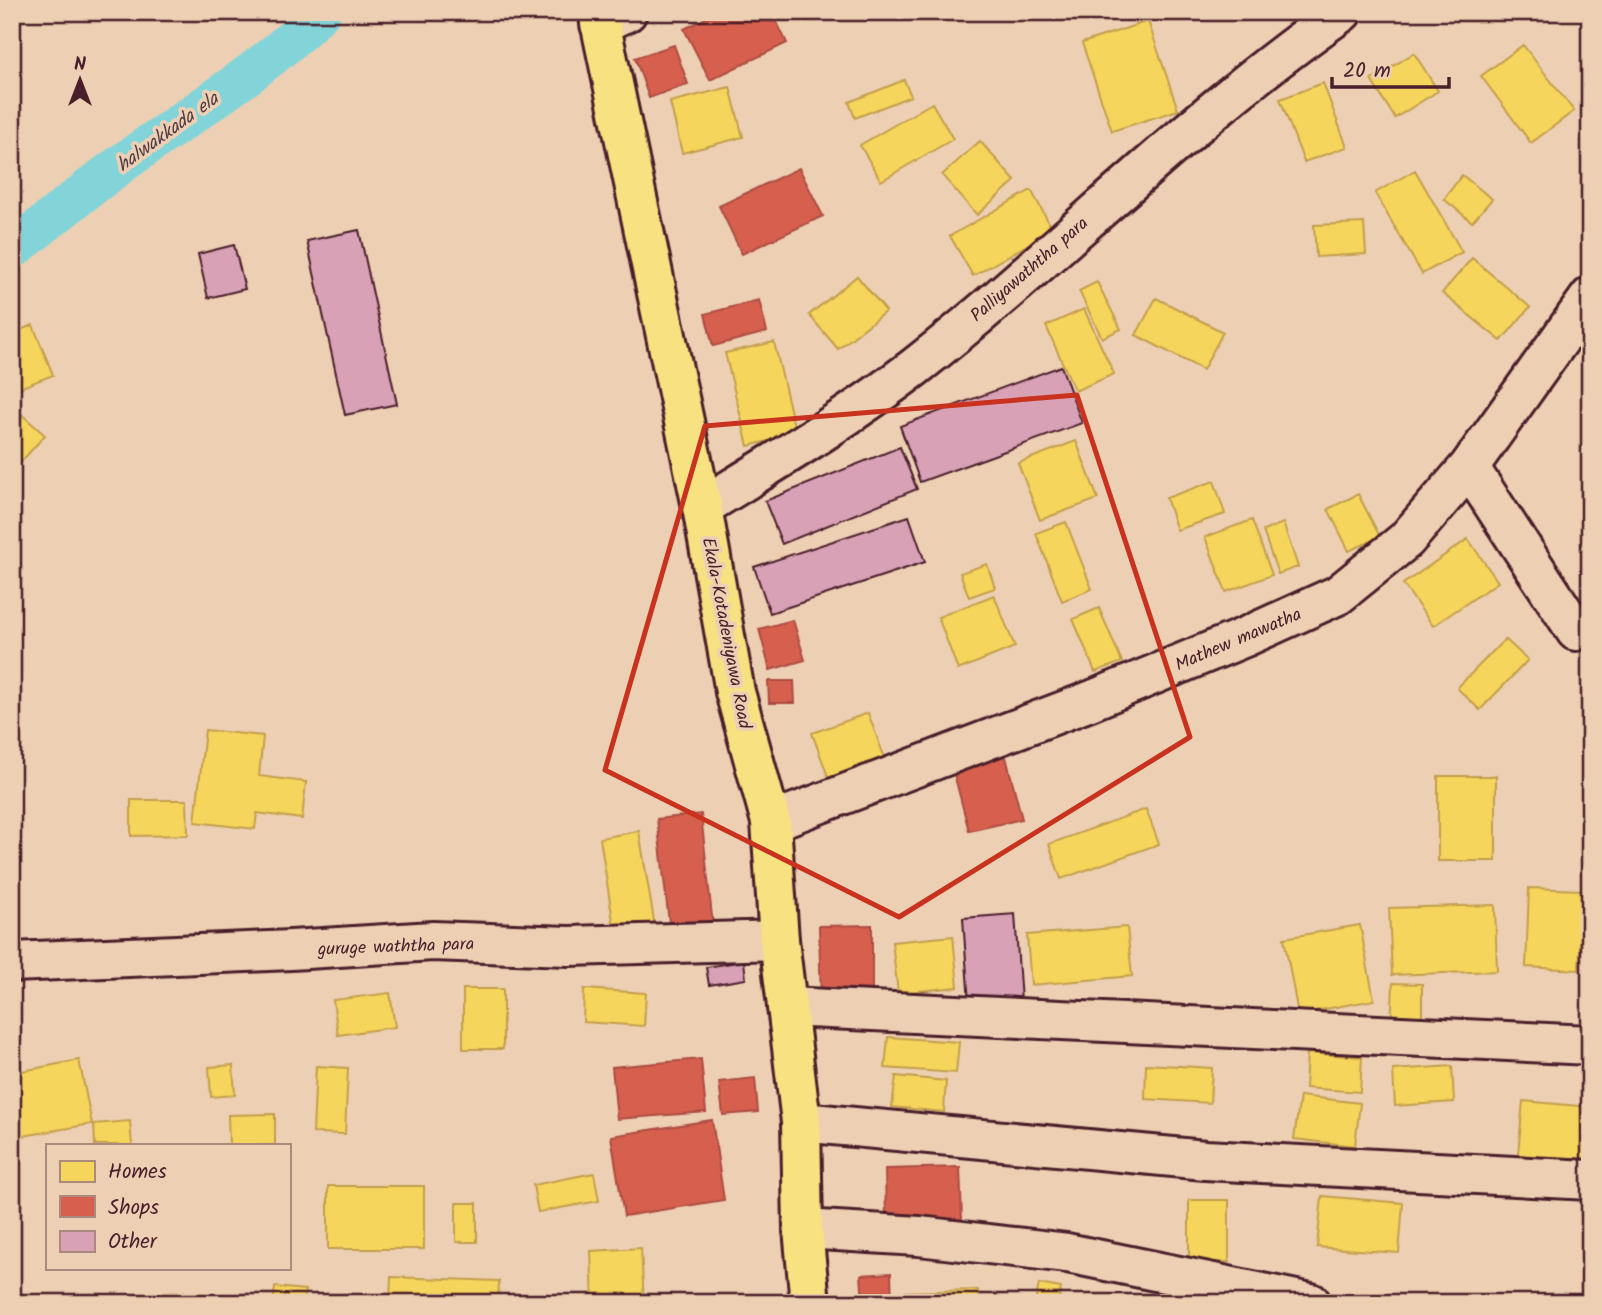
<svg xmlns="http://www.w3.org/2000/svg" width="1602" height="1315" font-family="Kalam,sans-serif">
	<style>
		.homes { fill: #f6d55c; stroke: #c29e4d; stroke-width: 2 }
		.shops { fill: #d6604d; stroke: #ac4c43; stroke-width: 2 }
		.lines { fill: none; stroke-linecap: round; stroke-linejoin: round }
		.canal { stroke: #83d4d9; stroke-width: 40 }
		.building { fill: #d8a1b6; stroke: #4a1f2b; stroke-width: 2 }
		.minor-casing { stroke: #4a1f2b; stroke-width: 44 }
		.major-casing { stroke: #4a1f2b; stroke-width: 44 }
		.minor { stroke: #edd0b3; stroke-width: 38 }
		.major { stroke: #f8e181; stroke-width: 38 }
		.marked { fill: none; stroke: #c8321e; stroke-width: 5; stroke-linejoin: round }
		.labels { text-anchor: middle; stroke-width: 7; stroke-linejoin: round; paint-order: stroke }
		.street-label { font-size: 18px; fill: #4a1f2b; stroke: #edd0b3 }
		.water-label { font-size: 19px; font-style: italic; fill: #533a45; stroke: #edd0b3 }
	</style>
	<rect width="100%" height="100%" fill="#edd0b3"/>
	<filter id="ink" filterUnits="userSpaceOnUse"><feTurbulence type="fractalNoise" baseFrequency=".0143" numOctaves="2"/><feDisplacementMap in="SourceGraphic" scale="14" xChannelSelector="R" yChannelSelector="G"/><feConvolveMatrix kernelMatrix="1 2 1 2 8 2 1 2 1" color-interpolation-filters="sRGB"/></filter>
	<g filter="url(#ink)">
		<path class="homes" d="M 1148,21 L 1178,110 L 1112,131 L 1082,43 Z
			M 1523,45 L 1574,111 L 1531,143 L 1481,76 Z
			M 1414,53 L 1438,91 L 1395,118 L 1371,80 Z
			M 904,80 L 911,96 L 855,118 L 849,102 Z
			M 1323,83 L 1347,147 L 1304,162 L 1280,99 Z
			M 730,87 L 743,137 L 682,153 L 670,102 Z
			M 932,103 L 953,139 L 881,181 L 860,145 Z
			M 980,141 L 1015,181 L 977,215 L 942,175 Z
			M 1415,170 L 1462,252 L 1422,274 L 1375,193 Z
			M 1462,175 L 1492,199 L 1472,222 L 1444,199 Z
			M 1031,190 L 1053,230 L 973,276 L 950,236 Z
			M 1364,223 L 1366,254 L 1316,257 L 1314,225 Z
			M 1472,258 L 1530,307 L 1501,341 L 1442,293 Z
			M 857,276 L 886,311 L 838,349 L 809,315 Z
			M 1097,282 L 1121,329 L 1102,338 L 1079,291 Z
			M 1156,298 L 1223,332 L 1203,370 L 1136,335 Z
			M 1084,309 L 1114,374 L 1075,391 L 1046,326 Z
			M 33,325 L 53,375 L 12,391 L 12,333 Z
			M 774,342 L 796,434 L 748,446 L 725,353 Z
			M 12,406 L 45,435 L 12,472 Z
			M 1076,441 L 1098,499 L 1040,520 L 1018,463 Z
			M 1214,481 L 1225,514 L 1177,530 L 1166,498 Z
			M 1358,494 L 1380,537 L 1349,551 L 1328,509 Z
			M 1252,520 L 1272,575 L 1226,592 L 1205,537 Z
			M 1066,522 L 1092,589 L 1062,601 L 1036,533 Z
			M 1283,523 L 1298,567 L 1278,574 L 1263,531 Z
			M 1468,539 L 1498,582 L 1433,626 L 1403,584 Z
			M 987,564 L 995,588 L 969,597 L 960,573 Z
			M 994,595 L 1015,647 L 958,670 L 938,617 Z
			M 1099,608 L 1122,662 L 1095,672 L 1073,619 Z
			M 1505,639 L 1528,660 L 1480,710 L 1457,688 Z
			M 868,713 L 885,759 L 829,779 L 812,733 Z
			M 205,730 L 263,736 L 259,776 L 306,782 L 302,819 L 257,813 L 255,829 L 195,822 Z
			M 1438,776 L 1496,776 L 1496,861 L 1438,861 Z
			M 131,800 L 187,800 L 188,835 L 131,836 Z
			M 1146,809 L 1159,844 L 1061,879 L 1049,844 Z
			M 639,831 L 655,927 L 615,934 L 600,838 Z
			M 1529,888 L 1583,890 L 1579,970 L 1526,967 Z
			M 1495,905 L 1497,971 L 1392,975 L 1389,908 Z
			M 1360,925 L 1374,1000 L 1298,1014 L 1284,938 Z
			M 1127,927 L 1132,976 L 1031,985 L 1027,935 Z
			M 953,936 L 958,987 L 898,993 L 892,942 Z
			M 1393,983 L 1422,984 L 1422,1030 L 1391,1029 Z
			M 463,989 L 503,989 L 503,1049 L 463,1049 Z
			M 584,989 L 646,993 L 644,1026 L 583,1022 Z
			M 390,993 L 395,1027 L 338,1035 L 333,1000 Z
			M 888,1037 L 959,1042 L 956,1073 L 885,1068 Z
			M 1307,1053 L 1362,1057 L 1360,1092 L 1305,1088 Z
			M 79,1060 L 92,1124 L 17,1137 L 12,1114 L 12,1073 Z
			M 1146,1064 L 1212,1068 L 1210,1103 L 1145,1099 Z
			M 233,1065 L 235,1095 L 211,1097 L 209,1067 Z
			M 316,1066 L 348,1068 L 345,1134 L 313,1133 Z
			M 1452,1066 L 1454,1102 L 1395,1106 L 1393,1070 Z
			M 896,1076 L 946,1081 L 944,1112 L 892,1107 Z
			M 1300,1096 L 1360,1103 L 1355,1146 L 1294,1139 Z
			M 1523,1101 L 1590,1107 L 1590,1171 L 1517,1165 Z
			M 275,1114 L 275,1145 L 229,1145 L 228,1115 Z
			M 130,1121 L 132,1145 L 95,1145 L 94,1124 Z
			M 594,1173 L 599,1201 L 538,1212 L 533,1185 Z
			M 328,1186 L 424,1186 L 424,1249 L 328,1249 Z
			M 1322,1196 L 1403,1203 L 1399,1253 L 1317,1247 Z
			M 1189,1200 L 1229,1200 L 1229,1262 L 1189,1262 Z
			M 456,1203 L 477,1203 L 477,1242 L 456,1242 Z
			M 641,1248 L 644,1303 L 593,1303 L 591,1251 Z
			M 391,1277 L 499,1281 L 498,1303 L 390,1303 Z
			M 1039,1284 L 1061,1288 L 1058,1303 L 1035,1303 Z
			M 275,1287 L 305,1290 L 304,1303 L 273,1303 Z
			M 978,1290 L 979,1303 L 900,1303 L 900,1292 Z
			M 185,1292 L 186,1303 L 132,1303 L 132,1295 Z"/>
		<path class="shops" d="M 718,12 L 772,12 L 787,43 L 710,80 L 684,29 Z
			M 674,45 L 688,84 L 649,98 L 635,58 Z
			M 799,168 L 823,216 L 742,254 L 719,206 Z
			M 759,300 L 767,332 L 713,346 L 705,314 Z
			M 793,620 L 805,660 L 770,670 L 759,629 Z
			M 768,681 L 794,681 L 795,703 L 769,703 Z
			M 1005,753 L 1022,819 L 969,831 L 952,766 Z
			M 701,814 L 713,926 L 670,931 L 657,819 Z
			M 872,925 L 872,1004 L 821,1004 L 819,926 Z
			M 701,1059 L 706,1112 L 617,1119 L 612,1067 Z
			M 755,1078 L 758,1112 L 723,1115 L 719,1082 Z
			M 712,1120 L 724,1200 L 624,1216 L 611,1136 Z
			M 960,1167 L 962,1219 L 886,1221 L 885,1169 Z
			M 891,1273 L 892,1303 L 863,1303 L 861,1275 Z"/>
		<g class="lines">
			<path class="canal" d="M 12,250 C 44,224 76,198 109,173 C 180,120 258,76 321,12"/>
		</g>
		<path class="building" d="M 359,230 L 397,404 L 345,415 L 307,241 Z
			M 234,245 L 245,289 L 208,298 L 198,254 Z
			M 1061,366 L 1082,423 L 920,482 L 900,426 Z
			M 900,447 L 917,489 L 782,544 L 765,501 Z
			M 909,516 L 925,562 L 770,613 L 754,567 Z
			M 1015,914 L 1021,1001 L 969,1004 L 963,918 Z
			M 744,961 L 746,979 L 709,985 L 706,967 Z"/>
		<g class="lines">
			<defs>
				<path id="minor" d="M 600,24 L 627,12
					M 1469,467 L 1576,631
					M 702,507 C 775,462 847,419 915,367 C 1061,253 1189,117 1342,12
					M 771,822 L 1090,701 L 1245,637 L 1338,595 L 1406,540 L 1469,467 L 1590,297
					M 12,962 L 291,950 L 433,941 L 569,946 L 779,940
					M 787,1007 L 1590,1045
					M 801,1122 L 1205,1160 L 1590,1180
					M 803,1229 L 919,1236 L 1067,1253 L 1311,1303"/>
				<path id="major" d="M 598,12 L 702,507 L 735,692 L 771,822 L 779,940 L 801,1122 L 803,1229 L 810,1303"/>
			</defs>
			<use href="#minor" class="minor-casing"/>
			<use href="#major" class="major-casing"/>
			<use href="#minor" class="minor"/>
			<use href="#major" class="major"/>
		</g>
	</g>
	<path class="marked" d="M 1077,395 L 1190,737 L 899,917 L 605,770 L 705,426 Z"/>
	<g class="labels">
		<g class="street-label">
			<text transform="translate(1029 269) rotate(-41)" y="6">Palliyawaththa para</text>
			<text transform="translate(727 633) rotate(79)" y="6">Ekala-Kotadeniyawa Road</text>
			<text transform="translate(1238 639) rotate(-23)" y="6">Mathew mawatha</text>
			<text transform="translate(396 946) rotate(-2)" y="6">guruge waththa para</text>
		</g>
		<g class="water-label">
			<text transform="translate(167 131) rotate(-36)" y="7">halwakkada ela</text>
		</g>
	</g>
	<rect width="1602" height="1315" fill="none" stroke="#edd0b3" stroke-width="42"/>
	<rect x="21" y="21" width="1560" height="1273" fill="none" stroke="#4a1f2b" stroke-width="2.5" filter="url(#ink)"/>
	<rect x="46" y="1144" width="245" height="126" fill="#edd0b3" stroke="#ac897d" stroke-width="2"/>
	<rect x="60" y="1161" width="35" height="21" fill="#f6d55c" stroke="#ac897d" stroke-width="2"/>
	<text x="108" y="1178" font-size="21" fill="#4a1f2b">Homes</text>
	<rect x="60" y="1196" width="35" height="21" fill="#d6604d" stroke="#ac897d" stroke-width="2"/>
	<text x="108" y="1214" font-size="21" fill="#4a1f2b">Shops</text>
	<rect x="60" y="1231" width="35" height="21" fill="#d8a1b6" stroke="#ac897d" stroke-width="2"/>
	<text x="108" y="1248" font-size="21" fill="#4a1f2b">Other</text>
	<g transform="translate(80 80)" stroke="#edd0b3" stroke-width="5" paint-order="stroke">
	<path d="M0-5L12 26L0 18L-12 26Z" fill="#4a1f2b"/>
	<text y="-10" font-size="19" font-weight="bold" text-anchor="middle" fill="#4a1f2b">N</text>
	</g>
	<path d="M1332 77v10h117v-10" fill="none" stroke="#4a1f2b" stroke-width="3.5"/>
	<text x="1343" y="77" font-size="21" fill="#4a1f2b" stroke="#edd0b3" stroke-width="5" paint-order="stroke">20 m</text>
</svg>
